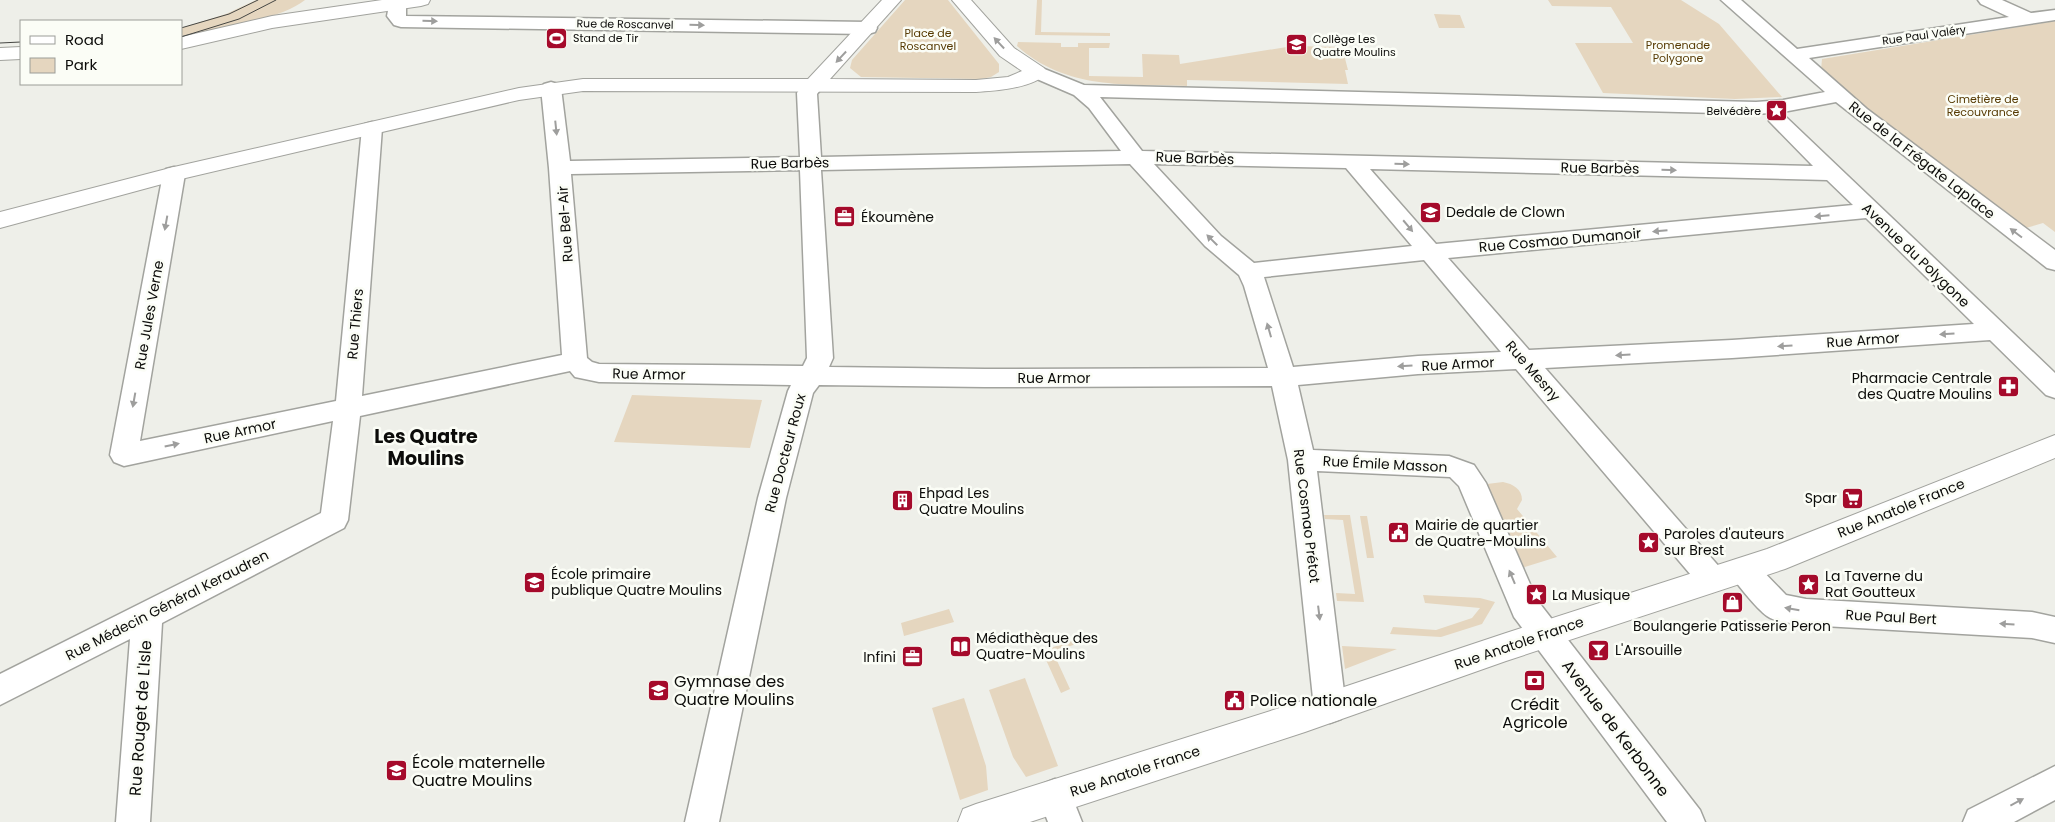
<svg xmlns="http://www.w3.org/2000/svg" width="2055" height="822" font-family="Poppins,sans-serif">
	<style>
		.green { fill: #e5d6bf }
		.lines { fill: none; stroke-linecap: round; stroke-linejoin: round }
		.minor-casing { stroke: #a2a39e; stroke-width: 3 }
		.tertiary-casing { stroke: #a2a39e; stroke-width: 2 }
		.secondary-casing { stroke: #a2a39e; stroke-width: 2 }
		.minor { fill: #fff; fill-rule: evenodd }
		.tertiary { fill: #fff; fill-rule: evenodd }
		.secondary { fill: #fff; fill-rule: evenodd }
		.tram { stroke: #454643; stroke-width: 1 }
		.oneway { fill: #9e9e9d }
		.labels { text-anchor: middle; stroke-width: 5; stroke-linejoin: round; paint-order: stroke }
		.far-street-label { font-size: 11px; fill: #0c0c0a; stroke: #fbfdf6 }
		.far-park-label { font-size: 11px; fill: #573b04; stroke: #fbfdf6 }
		.far-poi-label { font-size: 11px; fill: #0c0c0a; stroke: #fbfdf6; text-anchor: start }
		.street-label { font-size: 14px; fill: #0c0c0a; stroke: #fbfdf6 }
		.poi-label { font-size: 14px; fill: #0c0c0a; stroke: #fbfdf6; text-anchor: start }
		.near-poi-label { font-size: 16px; fill: #0c0c0a; stroke: #fbfdf6; text-anchor: start }
		.near-street-label { font-size: 16px; fill: #0c0c0a; stroke: #fbfdf6 }
		.district-label { font-size: 19px; font-weight: bold; fill: #0c0c0a; stroke: #fbfdf6 }
	</style>
	<rect width="100%" height="100%" fill="#eeefe9"/>
	<path class="green" d="M 256,0 L 305,0 C 282,19 212,31 181,38 L 181,28 L 226,14 Z
		M 905,0 L 948,0 L 999,64 L 999,72 L 991,77 L 981,79 L 861,77 L 850,68 L 852,60 Z
		M 1037,0 L 1042,0 L 1041,32 L 1110,33 L 1110,36 L 1035,35 Z
		M 1548,0 L 1681,0 L 1719,24 L 1782,97 L 1735,99 L 1603,93 L 1575,43 L 1633,43 L 1611,7 L 1552,6 Z
		M 1434,14 L 1460,15 L 1465,28 L 1439,28 Z
		M 2055,21 L 2055,232 L 2043,223 L 2026,228 L 1875,115 L 1821,70 L 1822,59 Z
		M 1018,42 L 1061,43 L 1061,47 L 1078,47 L 1078,43 L 1110,43 L 1109,48 L 1089,48 L 1089,76 L 1143,77 L 1142,54 L 1179,55 L 1180,64 L 1293,46 L 1342,47 L 1348,70 L 1345,70 L 1348,84 L 1187,80 L 1187,86 C 1126,84 1066,90 1017,46 Z
		M 632,395 L 762,400 L 750,448 L 614,442 Z
		M 1503,482 C 1513,484 1522,489 1522,500 L 1517,509 L 1557,557 L 1522,568 L 1487,484 Z
		M 1324,515 L 1350,515 L 1364,602 L 1337,601 L 1336,593 L 1355,594 L 1343,520 L 1325,519 Z
		M 1360,516 L 1367,516 L 1374,558 L 1367,558 Z
		M 1423,595 L 1480,598 L 1495,602 L 1482,624 L 1441,637 L 1390,634 L 1393,627 L 1436,630 L 1472,618 L 1480,608 L 1425,603 Z
		M 949,609 L 954,622 L 904,636 L 901,623 Z
		M 1074,640 L 1076,644 L 1053,652 L 1070,689 L 1061,693 L 1042,651 Z
		M 1342,646 L 1397,649 L 1345,669 Z
		M 1025,678 L 1058,766 L 1026,777 L 1013,757 L 989,690 Z
		M 964,698 L 986,766 L 988,790 L 960,800 L 932,708 Z"/>
	<g class="lines">
		<defs>
			<path id="minor" d="M 390,0 L 404,0 L 406,3 L 406,16 L 868,22 L 875,24 L 877,28 L 875,32 L 868,34 L 401,27 L 394,25 L 387,16 Z
				M 1721,0 L 1741,0 L 1797,49 L 2009,17 L 1981,4 L 1978,0 L 2002,0 L 2031,13 L 2055,10 L 2055,20 L 1809,58 L 1867,109 L 2055,250 L 2055,270 L 2047,268 L 1836,102 L 1783,112 L 1756,114 L 1100,97 L 1142,151 L 1813,166 L 1769,121 L 1772,117 L 1779,115 L 1786,117 L 2055,373 L 2055,398 L 2046,395 L 1990,340 L 1732,358 L 1545,368 L 1722,570 L 1727,579 L 1722,588 L 1712,592 L 1702,588 L 1516,369 L 1418,374 L 1298,385 L 1313,450 L 1449,456 L 1474,465 L 1486,483 L 1537,600 L 1700,810 L 1705,822 L 1667,822 L 1514,617 L 1459,486 L 1450,477 L 1317,471 L 1346,708 L 1341,719 L 1330,723 L 1319,719 L 1314,708 L 1288,460 L 1272,386 L 985,387 L 819,385 L 813,393 L 786,498 L 719,822 L 685,822 L 758,498 L 788,391 L 791,385 L 599,382 L 575,377 L 570,371 L 360,416 L 348,520 L 344,528 L 162,623 L 150,822 L 116,822 L 130,639 L 0,705 L 0,674 L 321,513 L 333,421 L 124,466 L 114,462 L 110,455 L 163,174 L 166,169 L 174,167 L 182,169 L 185,174 L 140,441 L 336,401 L 362,128 L 365,124 L 372,122 L 379,124 L 382,128 L 362,396 L 562,355 L 549,168 L 541,88 L 544,84 L 551,82 L 558,84 L 561,88 L 570,161 L 800,157 L 797,93 C 804,83 809,78 821,81 L 824,85 L 817,94 L 821,157 L 1121,151 L 1089,108 L 1074,95 L 1030,76 L 1027,72 L 1030,68 L 1037,66 L 1084,85 L 1756,102 L 1783,100 L 1825,92 ZM 1130,164 L 1205,246 L 1239,275 L 1244,286 L 1268,368 L 985,369 L 829,367 L 833,358 L 821,170 ZM 1154,164 L 1346,168 L 1412,246 L 1254,263 L 1221,236 ZM 1370,169 L 1827,180 L 1853,205 L 1436,244 ZM 800,170 L 807,358 L 803,366 L 599,364 L 592,362 L 587,358 L 571,174 ZM 1866,218 L 1974,324 L 1732,340 L 1529,350 L 1448,258 ZM 1424,260 L 1501,352 L 1418,356 L 1293,367 L 1264,277 Z
				M 1743,558 L 1753,561 L 1786,595 L 1806,599 L 2032,612 L 2055,617 L 2055,643 L 2032,638 L 1806,625 C 1794,623 1777,623 1767,616 C 1757,609 1734,581 1728,570 L 1733,561 Z
				M 2055,766 L 2055,800 L 2014,822 L 1963,822 L 1968,810 Z
				M 1055,779 L 1067,784 L 1082,822 L 1048,822 L 1038,796 L 1043,784 Z"/>
			<path id="tertiary" d="M 882,0 L 901,0 L 830,79 L 976,80 L 1008,77 L 1022,71 L 1000,56 L 952,0 L 971,0 L 1014,48 L 1044,68 L 1047,72 C 1036,88 995,91 976,92 L 583,91 L 519,100 L 177,180 L 0,228 L 0,212 L 174,167 L 519,88 L 583,79 L 808,79 Z"/>
			<path id="secondary" d="M 382,0 L 430,0 L 428,4 L 421,6 L 272,28 L 181,49 L 181,37 L 272,16 Z
				M 21,47 L 21,59 L 0,60 L 0,48 Z
				M 2055,435 L 2055,458 L 1785,569 L 1506,661 L 1305,732 L 1030,822 L 958,822 L 963,809 L 976,804 L 1305,700 L 1506,633 L 1767,549 Z"/>
		</defs>
		<use href="#minor" class="minor-casing"/>
		<use href="#tertiary" class="tertiary-casing"/>
		<use href="#secondary" class="secondary-casing"/>
		<use href="#minor" class="minor"/>
		<use href="#tertiary" class="tertiary"/>
		<use href="#secondary" class="secondary"/>
		<path class="tram" d="M 181,28 L 229,14 L 258,0
			M 181,37 L 239,19 L 276,0
			M 0,43 L 21,42"/>
	</g>
	<defs><path id="oneway-solid" d="M-6-.8H1V-3.2L6.5 0L1 3.2V.8H-6Z" transform="scale(1.25)"/></defs>
	<g class="oneway">
		<use href="#oneway-solid" transform="translate(430 21) rotate(1)"/>
		<use href="#oneway-solid" transform="translate(697 25) rotate(1)"/>
		<use href="#oneway-solid" transform="translate(999 43) rotate(-133)"/>
		<use href="#oneway-solid" transform="translate(841 57) rotate(133)"/>
		<use href="#oneway-solid" transform="translate(556 128) rotate(84)"/>
		<use href="#oneway-solid" transform="translate(1402 164) rotate(1)"/>
		<use href="#oneway-solid" transform="translate(1669 170) rotate(1)"/>
		<use href="#oneway-solid" transform="translate(1822 216) rotate(175)"/>
		<use href="#oneway-solid" transform="translate(166 223) rotate(100)"/>
		<use href="#oneway-solid" transform="translate(1408 226) rotate(50)"/>
		<use href="#oneway-solid" transform="translate(1660 231) rotate(175)"/>
		<use href="#oneway-solid" transform="translate(2016 233) rotate(-143)"/>
		<use href="#oneway-solid" transform="translate(1212 240) rotate(-135)"/>
		<use href="#oneway-solid" transform="translate(1269 330) rotate(-106)"/>
		<use href="#oneway-solid" transform="translate(1947 334) rotate(176)"/>
		<use href="#oneway-solid" transform="translate(1785 346) rotate(176)"/>
		<use href="#oneway-solid" transform="translate(1623 355) rotate(177)"/>
		<use href="#oneway-solid" transform="translate(1405 366) rotate(176)"/>
		<use href="#oneway-solid" transform="translate(134 400) rotate(100)"/>
		<use href="#oneway-solid" transform="translate(172 445) rotate(-12)"/>
		<use href="#oneway-solid" transform="translate(1512 577) rotate(-113)"/>
		<use href="#oneway-solid" transform="translate(1792 609) rotate(-170)"/>
		<use href="#oneway-solid" transform="translate(1319 613) rotate(83)"/>
		<use href="#oneway-solid" transform="translate(2007 624) rotate(-177)"/>
		<use href="#oneway-solid" transform="translate(2017 802) rotate(-28)"/>
	</g>
	<defs>
		<symbol id="stadium-square" viewBox="-11 -11 22 22"><rect x="-9" y="-9" width="18" height="18" rx="4" fill="#a50a2b" stroke="#fbfdf6"/><path d="M0-5a6.5 5 0 1 0 0 10a6.5 5 0 1 0 0-10ZM-3.5-1.8h7v3.6h-7Z" fill="#fff"/></symbol>
		<symbol id="school-square" viewBox="-11 -11 22 22"><rect x="-9" y="-9" width="18" height="18" rx="4" fill="#a50a2b" stroke="#fbfdf6"/><path d="M0-5L7-2L0 1L-7-2ZM-4 1L0 2.5L4 1V4Q0 6-4 4Z" fill="#fff"/></symbol>
		<symbol id="sight-square" viewBox="-11 -11 22 22"><rect x="-9" y="-9" width="18" height="18" rx="4" fill="#a50a2b" stroke="#fbfdf6"/><path d="M0-6L1.8-2.2L6-1.7L2.9 1.2L3.7 5.4L0 3.3L-3.7 5.4L-2.9 1.2L-6-1.7L-1.8-2.2Z" fill="#fff"/></symbol>
		<symbol id="office-square" viewBox="-11 -11 22 22"><rect x="-9" y="-9" width="18" height="18" rx="4" fill="#a50a2b" stroke="#fbfdf6"/><path d="M-6-3h4V-5.5h4V-3h4V5H-6ZM-1-4.5V-3h2v-1.5ZM-6 0V1H6V0Z" fill="#fff"/></symbol>
		<symbol id="pharmacy-square" viewBox="-11 -11 22 22"><rect x="-9" y="-9" width="18" height="18" rx="4" fill="#a50a2b" stroke="#fbfdf6"/><path d="M-2-6h4v4h4v4h-4v4h-4v-4h-4v-4h4Z" fill="#fff"/></symbol>
		<symbol id="supermarket-square" viewBox="-11 -11 22 22"><rect x="-9" y="-9" width="18" height="18" rx="4" fill="#a50a2b" stroke="#fbfdf6"/><path d="M-6-5.5h2.5l.6 2H6L4.5 2H-2.5L-4.4-4H-6ZM-1.5 3.2a1.3 1.3 0 1 0 .1 0ZM3 3.2a1.3 1.3 0 1 0 .1 0Z" fill="#fff"/></symbol>
		<symbol id="building-square" viewBox="-11 -11 22 22"><rect x="-9" y="-9" width="18" height="18" rx="4" fill="#a50a2b" stroke="#fbfdf6"/><path d="M-4-6H4V6H1V3H-1V6H-4ZM-2.5-4.3h1.7v1.8h-1.7ZM.8-4.3h1.7v1.8H.8ZM-2.5-1h1.7V.8h-1.7ZM.8-1h1.7V.8H.8Z" fill="#fff"/></symbol>
		<symbol id="civic-square" viewBox="-11 -11 22 22"><rect x="-9" y="-9" width="18" height="18" rx="4" fill="#a50a2b" stroke="#fbfdf6"/><path d="M-.6-6.5H3V-4.5H.6V-3L4-1V1h2V6H-6V1h2V-1L-.6-3ZM-1.2 2.5V6h2.4V2.5Z" fill="#fff"/></symbol>
		<symbol id="shop-square" viewBox="-11 -11 22 22"><rect x="-9" y="-9" width="18" height="18" rx="4" fill="#a50a2b" stroke="#fbfdf6"/><path d="M-5-2.5h2.3a2.7 3.5 0 0 1 5.4 0H5L5.5 6h-11ZM-1.5-2.5h3a1.5 2.3 0 0 0-3 0Z" fill="#fff"/></symbol>
		<symbol id="library-square" viewBox="-11 -11 22 22"><rect x="-9" y="-9" width="18" height="18" rx="4" fill="#a50a2b" stroke="#fbfdf6"/><path d="M-6-4Q-3-5.5-.7-3.5V5Q-3 3-6 4ZM6-4Q3-5.5 .7-3.5V5Q3 3 6 4Z" fill="#fff"/></symbol>
		<symbol id="bar-square" viewBox="-11 -11 22 22"><rect x="-9" y="-9" width="18" height="18" rx="4" fill="#a50a2b" stroke="#fbfdf6"/><path d="M-6-5H6L.8 .8V4.5H3.5V6h-7V4.5H-.8V.8Z" fill="#fff"/></symbol>
		<symbol id="bank-square" viewBox="-11 -11 22 22"><rect x="-9" y="-9" width="18" height="18" rx="4" fill="#a50a2b" stroke="#fbfdf6"/><path d="M-6-4H6V4H-6ZM0-2.3a2.3 2.3 0 1 0 0 4.6a2.3 2.3 0 1 0 0-4.6Z" fill="#fff"/></symbol>
	</defs>
	<g fill-rule="evenodd">
		<use href="#stadium-square" x="544" y="26" width="25" height="25"/>
		<use href="#school-square" x="1284" y="32" width="25" height="25"/>
		<use href="#sight-square" x="1764" y="98" width="25" height="25"/>
		<use href="#school-square" x="1418" y="200" width="25" height="25"/>
		<use href="#office-square" x="832" y="204" width="25" height="25"/>
		<use href="#pharmacy-square" x="1996" y="374" width="25" height="25"/>
		<use href="#supermarket-square" x="1840" y="486" width="25" height="25"/>
		<use href="#building-square" x="890" y="488" width="25" height="25"/>
		<use href="#civic-square" x="1386" y="520" width="25" height="25"/>
		<use href="#sight-square" x="1636" y="530" width="25" height="25"/>
		<use href="#school-square" x="522" y="570" width="25" height="25"/>
		<use href="#sight-square" x="1796" y="572" width="25" height="25"/>
		<use href="#sight-square" x="1524" y="582" width="25" height="25"/>
		<use href="#shop-square" x="1720" y="590" width="25" height="25"/>
		<use href="#library-square" x="948" y="634" width="25" height="25"/>
		<use href="#bar-square" x="1586" y="638" width="25" height="25"/>
		<use href="#office-square" x="900" y="644" width="25" height="25"/>
		<use href="#bank-square" x="1522" y="668" width="25" height="25"/>
		<use href="#school-square" x="646" y="678" width="25" height="25"/>
		<use href="#civic-square" x="1222" y="688" width="25" height="25"/>
		<use href="#school-square" x="384" y="758" width="25" height="25"/>
	</g>
	<g class="labels">
		<g class="far-street-label">
			<text transform="translate(625 24) rotate(1)" y="4">Rue de Roscanvel</text>
			<text transform="translate(1924 35) rotate(-8)" y="4">Rue Paul Valéry</text>
		</g>
		<g class="far-park-label">
			<text x="928" y="37">Place de<tspan x="928" dy="13">Roscanvel</tspan></text>
			<text x="1678" y="49">Promenade<tspan x="1678" dy="13">Polygone</tspan></text>
			<text x="1983" y="103">Cimetière de<tspan x="1983" dy="13">Recouvrance</tspan></text>
		</g>
		<g class="far-poi-label">
			<text x="573" y="42">Stand de Tir</text>
			<text x="1313" y="43">Collège Les<tspan x="1313" dy="13">Quatre Moulins</tspan></text>
			<text x="1761" y="115" text-anchor="end">Belvédère</text>
		</g>
		<g class="street-label">
			<text transform="translate(1195 158) rotate(2)" y="5">Rue Barbès</text>
			<text transform="translate(1922 160) rotate(38)" y="5">Rue de la Frégate Laplace</text>
			<text transform="translate(790 163) rotate(-1)" y="5">Rue Barbès</text>
			<text transform="translate(1600 168) rotate(1)" y="5">Rue Barbès</text>
			<text transform="translate(565 224) rotate(-94)" y="5">Rue Bel-Air</text>
			<text transform="translate(1560 240) rotate(-5)" y="5">Rue Cosmao Dumanoir</text>
			<text transform="translate(1916 255) rotate(44)" y="5">Avenue du Polygone</text>
			<text transform="translate(149 315) rotate(-80)" y="5">Rue Jules Verne</text>
			<text transform="translate(355 324) rotate(-85)" y="5">Rue Thiers</text>
			<text transform="translate(1863 340) rotate(-4)" y="5">Rue Armor</text>
			<text transform="translate(1458 364) rotate(-3)" y="5">Rue Armor</text>
			<text transform="translate(1533 371) rotate(49)" y="5">Rue Mesny</text>
			<text transform="translate(649 374) rotate(1)" y="5">Rue Armor</text>
			<text x="1054" y="383">Rue Armor</text>
			<text transform="translate(240 431) rotate(-12)" y="5">Rue Armor</text>
			<text transform="translate(785 453) rotate(-75)" y="5">Rue Docteur Roux</text>
			<text transform="translate(1385 464) rotate(3)" y="5">Rue Émile Masson</text>
			<text transform="translate(1901 508) rotate(-22)" y="5">Rue Anatole France</text>
			<text transform="translate(1307 516) rotate(83)" y="5">Rue Cosmao Prétot</text>
			<text transform="translate(167 605) rotate(-27)" y="5">Rue Médecin Général Keraudren</text>
			<text transform="translate(1891 617) rotate(3)" y="5">Rue Paul Bert</text>
			<text transform="translate(1519 643) rotate(-19)" y="5">Rue Anatole France</text>
			<text transform="translate(1135 771) rotate(-18)" y="5">Rue Anatole France</text>
		</g>
		<g class="poi-label">
			<text x="1446" y="217">Dedale de Clown</text>
			<text x="861" y="222">Ékoumène</text>
			<text x="1992" y="383" text-anchor="end">Pharmacie Centrale<tspan x="1992" dy="16">des Quatre Moulins</tspan></text>
			<text x="919" y="498">Ehpad Les<tspan x="919" dy="16">Quatre Moulins</tspan></text>
			<text x="1837" y="503" text-anchor="end">Spar</text>
			<text x="1415" y="530">Mairie de quartier<tspan x="1415" dy="16">de Quatre-Moulins</tspan></text>
			<text x="1664" y="539">Paroles d'auteurs<tspan x="1664" dy="16">sur Brest</tspan></text>
			<text x="551" y="579">École primaire<tspan x="551" dy="16">publique Quatre Moulins</tspan></text>
			<text x="1825" y="581">La Taverne du<tspan x="1825" dy="16">Rat Goutteux</tspan></text>
			<text x="1552" y="600">La Musique</text>
			<text x="1732" y="631" text-anchor="middle">Boulangerie Patisserie Peron</text>
			<text x="976" y="643">Médiathèque des<tspan x="976" dy="16">Quatre-Moulins</tspan></text>
			<text x="1615" y="655">L'Arsouille</text>
			<text x="896" y="662" text-anchor="end">Infini</text>
		</g>
		<g class="near-poi-label">
			<text x="674" y="687">Gymnase des<tspan x="674" dy="18">Quatre Moulins</tspan></text>
			<text x="1250" y="706">Police nationale</text>
			<text x="1535" y="710" text-anchor="middle">Crédit<tspan x="1535" dy="18">Agricole</tspan></text>
			<text x="412" y="768">École maternelle<tspan x="412" dy="18">Quatre Moulins</tspan></text>
		</g>
		<g class="near-street-label">
			<text transform="translate(140 718) rotate(-86)" y="6">Rue Rouget de L'Isle</text>
			<text transform="translate(1616 728) rotate(53)" y="6">Avenue de Kerbonne</text>
		</g>
		<g class="district-label">
			<text x="426" y="443">Les Quatre<tspan x="426" dy="22">Moulins</tspan></text>
		</g>
	</g>
	<rect x="20" y="20" width="162" height="65" fill="#fbfdf6" stroke="#9b9d98"/>
	<rect x="30" y="36" width="25" height="8" fill="#ffffff" stroke="#9b9d98"/>
	<text x="65" y="45" font-size="15" fill="#0c0c0a">Road</text>
	<rect x="30" y="58" width="25" height="15" fill="#e5d6bf" stroke="#9b9d98"/>
	<text x="65" y="70" font-size="15" fill="#0c0c0a">Park</text>
</svg>
